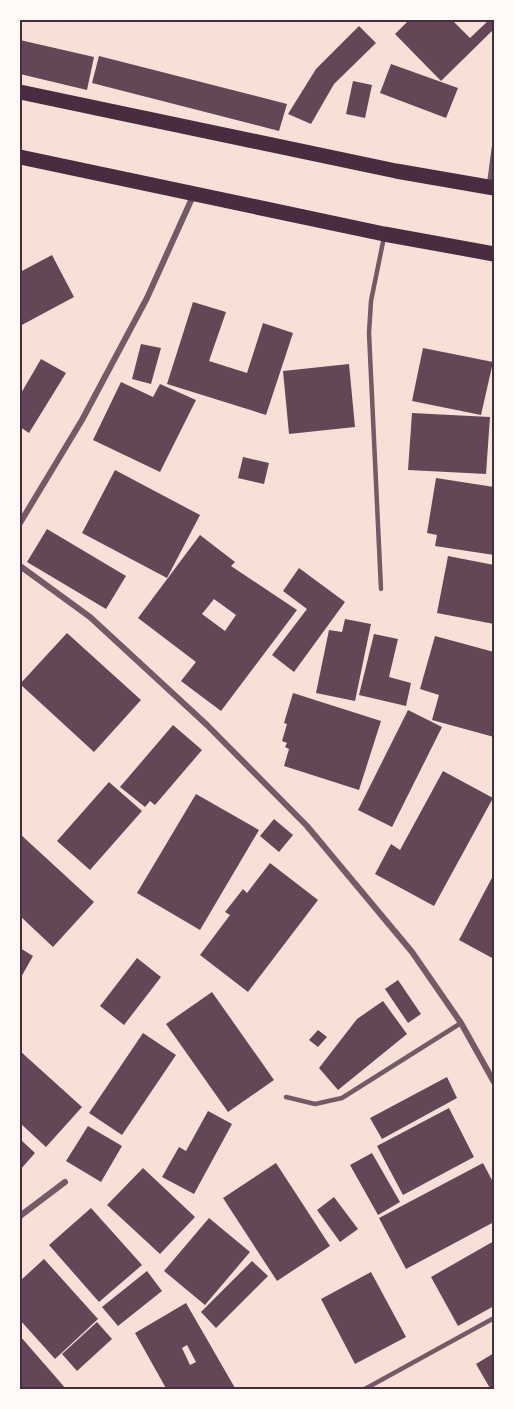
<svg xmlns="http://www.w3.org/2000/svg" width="514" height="1409" font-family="Overpass,sans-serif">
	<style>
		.building { fill: #644757; fill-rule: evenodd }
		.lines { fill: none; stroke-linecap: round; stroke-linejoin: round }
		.service { stroke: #755966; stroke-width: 4.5 }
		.minor { stroke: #755966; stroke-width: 6 }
		.primary { stroke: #4a2c40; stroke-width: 15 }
		.neatline { fill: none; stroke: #4a2c40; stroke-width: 2 }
	</style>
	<rect width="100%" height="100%" fill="#f7e1d7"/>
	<path class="building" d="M 409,20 L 452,20 L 470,38 L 489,20 L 494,20 L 494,29 L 441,81 L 395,34 Z
		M 359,26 L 376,43 L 334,84 L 311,124 L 288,114 L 316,69 Z
		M 20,40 L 94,57 L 87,90 L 20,74 Z
		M 99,56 L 287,104 L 279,131 L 92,83 Z
		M 391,64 L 458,88 L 446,118 L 380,93 Z
		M 353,81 L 372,85 L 365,118 L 346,114 Z
		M 52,255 L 74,297 L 20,326 L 20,272 Z
		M 193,302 L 226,312 L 209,361 L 247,373 L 263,323 L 293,333 L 266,415 L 167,384 Z
		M 141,344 L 161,348 L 151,384 L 132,379 Z
		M 423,348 L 493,362 L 481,415 L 412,401 Z
		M 41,359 L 66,373 L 29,433 L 20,427 L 20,395 Z
		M 349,364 L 355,427 L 289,434 L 283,371 Z
		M 121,382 L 153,397 L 160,384 L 196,400 L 160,472 L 93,440 Z
		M 412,413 L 490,417 L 486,474 L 408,470 Z
		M 243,457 L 269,463 L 264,484 L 238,478 Z
		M 115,470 L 200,515 L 167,578 L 82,533 Z
		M 436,478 L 494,487 L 494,555 L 435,546 L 437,535 L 427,533 Z
		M 47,529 L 126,576 L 106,609 L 27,562 Z
		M 200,535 L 235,562 L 231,566 L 297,610 L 221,711 L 181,681 L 196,662 L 138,618 ZM 214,599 L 236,615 L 225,631 L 202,614 Z
		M 448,556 L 494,565 L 494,624 L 437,613 Z
		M 299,568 L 345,602 L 294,672 L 272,655 L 307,609 L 283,591 Z
		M 345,619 L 371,624 L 355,701 L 316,693 L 329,630 L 342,632 Z
		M 67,633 L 141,700 L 94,752 L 20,684 Z
		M 374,634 L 398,639 L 389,677 L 411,683 L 406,706 L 359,695 Z
		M 435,636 L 494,652 L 494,737 L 432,720 L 439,695 L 420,689 Z
		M 293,693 L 381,721 L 359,790 L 284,766 L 289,749 L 285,747 L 287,743 L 282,741 L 287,724 L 284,723 Z
		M 408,710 L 442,727 L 392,827 L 358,810 Z
		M 173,725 L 202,750 L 155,805 L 150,801 L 145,807 L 120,787 Z
		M 443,771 L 493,798 L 434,906 L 375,874 L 391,844 L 400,850 Z
		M 109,782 L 142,811 L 90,870 L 57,841 Z
		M 196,794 L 259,830 L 200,930 L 137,893 Z
		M 274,819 L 293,835 L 279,852 L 260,836 Z
		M 20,834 L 94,902 L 53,947 L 20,916 Z
		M 270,863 L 318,900 L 248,992 L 200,955 L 230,915 L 225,912 L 243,889 L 247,893 Z
		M 494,874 L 494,959 L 459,940 Z
		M 20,948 L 33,956 L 20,979 Z
		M 137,958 L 161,977 L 124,1025 L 100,1006 Z
		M 398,980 L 421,1014 L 408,1023 L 385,989 Z
		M 212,992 L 274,1080 L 228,1112 L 166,1024 Z
		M 383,1001 L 407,1034 L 338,1090 L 319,1068 L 357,1019 Z
		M 318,1030 L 327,1037 L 318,1047 L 309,1040 Z
		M 143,1033 L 176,1055 L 122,1135 L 89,1113 Z
		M 20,1051 L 82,1107 L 46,1147 L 20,1123 Z
		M 447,1077 L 457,1098 L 382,1139 L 370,1118 Z
		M 449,1108 L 474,1157 L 403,1195 L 377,1146 Z
		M 208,1111 L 232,1124 L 194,1194 L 162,1177 L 179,1147 L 186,1151 Z
		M 88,1126 L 122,1146 L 101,1182 L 66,1161 Z
		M 20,1139 L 35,1153 L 20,1170 Z
		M 372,1153 L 400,1202 L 378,1215 L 350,1165 Z
		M 276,1163 L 330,1246 L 277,1281 L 223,1198 Z
		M 483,1163 L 494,1184 L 494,1222 L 406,1269 L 379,1218 Z
		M 143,1168 L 195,1217 L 160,1254 L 107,1205 Z
		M 334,1197 L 358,1229 L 340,1242 L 317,1210 Z
		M 91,1208 L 142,1265 L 99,1302 L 49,1245 Z
		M 209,1218 L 250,1252 L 205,1305 L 164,1271 Z
		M 494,1241 L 494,1306 L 458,1326 L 431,1277 Z
		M 44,1259 L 98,1319 L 55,1359 L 20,1320 L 20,1281 Z
		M 252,1261 L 268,1276 L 216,1328 L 201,1312 Z
		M 147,1271 L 162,1291 L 118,1326 L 102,1307 Z
		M 371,1272 L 406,1337 L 355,1364 L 321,1299 Z
		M 186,1303 L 235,1388 L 232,1390 L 167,1390 L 135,1333 ZM 187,1345 L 196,1362 L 190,1365 L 182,1348 Z
		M 97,1322 L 112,1339 L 77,1371 L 62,1354 Z
		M 20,1336 L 67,1390 L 20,1390 Z
		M 494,1353 L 494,1390 L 491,1390 L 476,1364 Z"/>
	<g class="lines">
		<path class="service" d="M 489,185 L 494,147
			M 381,589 L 369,333 L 371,301 L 384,237
			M 286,1097 L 315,1104 L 342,1098 L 461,1023
			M 363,1390 L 494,1318"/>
		<path class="minor" d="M 20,523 L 82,420 L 147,298 L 193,196
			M 20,566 L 90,617 L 207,725 L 307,826 L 412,952 L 461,1023 L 494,1082
			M 20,1216 L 65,1182"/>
		<path class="primary" d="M 20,92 L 396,171 L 494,188
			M 20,157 L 384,234 L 494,254"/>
	</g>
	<rect width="514" height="1409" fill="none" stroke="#fffaf5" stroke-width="42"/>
	<rect x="21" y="21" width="472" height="1367" class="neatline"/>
</svg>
